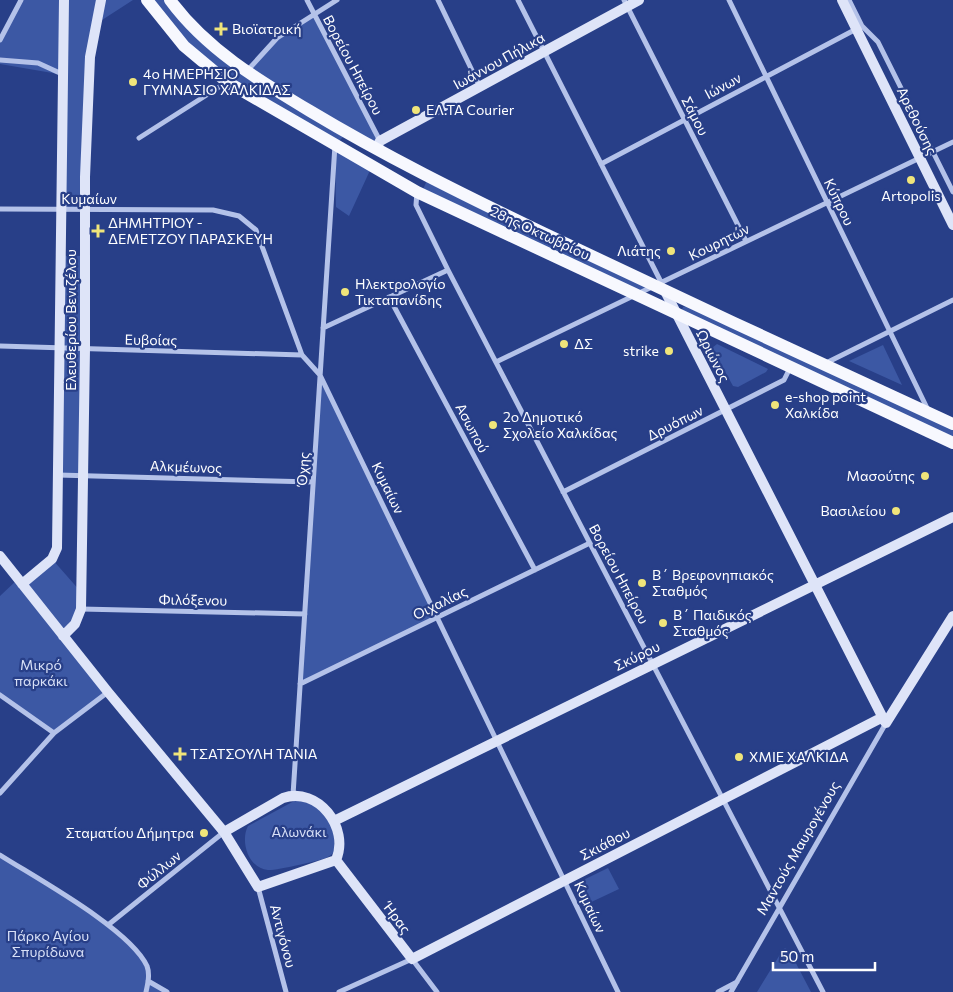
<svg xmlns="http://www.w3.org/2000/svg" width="953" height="992" font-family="Commissioner,sans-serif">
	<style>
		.green { fill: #3c58a4 }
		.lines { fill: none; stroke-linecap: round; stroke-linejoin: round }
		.street { stroke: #b4c2e9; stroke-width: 5 }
		.secondary { stroke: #dee4f8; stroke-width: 10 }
		.primary { stroke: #f7f8fe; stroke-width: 12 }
		.poi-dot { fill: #f0e57a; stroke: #283f88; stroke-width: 2 }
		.labels { text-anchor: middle; stroke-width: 4.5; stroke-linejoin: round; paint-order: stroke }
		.poi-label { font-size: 14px; fill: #fff; stroke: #283f88; text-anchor: start }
		.street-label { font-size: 14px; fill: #fff; stroke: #283f88 }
		.park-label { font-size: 14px; fill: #d8e0f7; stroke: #283f88 }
	</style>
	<rect width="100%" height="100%" fill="#283f88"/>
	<path class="green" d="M 20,0 L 133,0 L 102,20 L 96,21 L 85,211 L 62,210 L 64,75 L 0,64 L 0,39 Z
		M 147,0 L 170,0 L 246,71 L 277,38 L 314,14 L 380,141 L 361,142 L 347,133 L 336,144 L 372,166 L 349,216 L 336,207 L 335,145 L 227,82 Z
		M 428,178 L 645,287 L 641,293 L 421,194 Z
		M 61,256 L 85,256 L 83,476 L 58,475 Z
		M 694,304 L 953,424 L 953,443 L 681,313 L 683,307 Z
		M 717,344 L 768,369 L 766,372 L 738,387 L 733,386 L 712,348 Z
		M 883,345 L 902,385 L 849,361 Z
		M 320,375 L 437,617 L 300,684 Z
		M 52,559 L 81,592 L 81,609 L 64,636 L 108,692 L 54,733 L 0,695 L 0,596 L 18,579 L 22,584 Z
		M 296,800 L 316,805 L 334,829 L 335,851 C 332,854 330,856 326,858 C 319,861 274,871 268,870 C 248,868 240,841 248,826 Z
		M 0,855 L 100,919 L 143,959 L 149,981 L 167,992 L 0,992 Z
		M 608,868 L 619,889 L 585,905 L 575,884 Z
		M 784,948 L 789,950 L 811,992 L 757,992 Z"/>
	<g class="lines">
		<path class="street" d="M 307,0 L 380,141
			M 438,0 L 480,87
			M 518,0 L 662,284
			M 624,0 L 746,241
			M 729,0 L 928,410
			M 849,0 L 862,26 L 878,42 L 953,192
			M 0,40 L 21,0
			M 0,60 L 38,63 L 62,74
			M 247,71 L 277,38 L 337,0
			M 139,138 L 227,82
			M 601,164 L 862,26
			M 417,192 L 416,205 L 448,270 L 823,992
			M 0,209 L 213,210 L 239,216 L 256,230 L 302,355 L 320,375 L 618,992
			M 389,297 L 535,570
			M 323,328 L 448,270
			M 0,346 L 302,355
			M 496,362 L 953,142
			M 826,363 L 953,300
			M 58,475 L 313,482
			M 563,492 L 784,380 L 790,368
			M 81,609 L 305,614
			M 300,684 L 590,543
			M 0,695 L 54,733
			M 0,793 L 54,733 L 108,692
			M 293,795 L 335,145
			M 0,855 C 36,878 130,929 147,966 C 150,974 148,983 146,992
			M 258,887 L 286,992
			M 108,925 L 224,832
			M 148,981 L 167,992
			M 339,992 L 412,959 L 437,992
			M 718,992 L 737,982
			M 731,992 L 886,723"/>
		<path class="secondary" d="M 842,0 L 953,225
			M 376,149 L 380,141 L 639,0
			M 665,291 L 885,722
			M 0,556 L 108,692 L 224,832 L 258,887 L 336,860 C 350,828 318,786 283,798 L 224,832
			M 22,584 L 52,559 L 57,548 L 64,0
			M 63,636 L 75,624 L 81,609 L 85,349 L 85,177 L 90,57 L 101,0
			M 886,723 L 953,616
			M 334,821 L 953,517
			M 336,860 L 412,959 L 883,717"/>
		<path class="primary" d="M 147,0 L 184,46 L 227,82 L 417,192 L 953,443
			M 170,0 C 206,49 258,80 310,111 C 385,156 462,194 541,232 C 678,297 815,361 953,424"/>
	</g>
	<g class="poi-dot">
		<path d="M218.5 21.5h5v5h5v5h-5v5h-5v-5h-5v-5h5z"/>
		<circle cx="133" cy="82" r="5"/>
		<circle cx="416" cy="110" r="5"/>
		<circle cx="911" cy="180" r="5"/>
		<path d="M95.5 223.5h5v5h5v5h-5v5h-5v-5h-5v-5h5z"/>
		<circle cx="671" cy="251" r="5"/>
		<circle cx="345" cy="292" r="5"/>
		<circle cx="564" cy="344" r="5"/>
		<circle cx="669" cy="351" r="5"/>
		<circle cx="775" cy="405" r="5"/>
		<circle cx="493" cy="425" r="5"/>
		<circle cx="925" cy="476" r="5"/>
		<circle cx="896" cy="511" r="5"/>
		<circle cx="642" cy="583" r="5"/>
		<circle cx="663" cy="623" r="5"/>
		<path d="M177.5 746.5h5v5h5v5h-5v5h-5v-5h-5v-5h5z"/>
		<circle cx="739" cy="757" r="5"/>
		<circle cx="204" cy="833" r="5"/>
	</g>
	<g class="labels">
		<g class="poi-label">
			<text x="232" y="34">Βιοϊατρική</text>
			<text x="143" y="79">4ο ΗΜΕΡΗΣΙΟ<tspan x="143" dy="16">ΓΥΜΝΑΣΙΟ ΧΑΛΚΙΔΑΣ</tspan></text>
			<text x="426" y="115">ΕΛ.ΤΑ Courier</text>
			<text x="911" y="201" text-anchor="middle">Artopolis</text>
			<text x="108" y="228">ΔΗΜΗΤΡΙΟΥ -<tspan x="108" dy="16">ΔΕΜΕΤΖΟΥ ΠΑΡΑΣΚΕΥΗ</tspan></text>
			<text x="661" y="256" text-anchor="end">Λιάτης</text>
			<text x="355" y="289">Ηλεκτρολογίο<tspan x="355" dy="16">Τικταπανίδης</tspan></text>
			<text x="574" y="349">ΔΣ</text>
			<text x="659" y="356" text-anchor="end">strike</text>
			<text x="785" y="402">e-shop point<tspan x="785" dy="16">Χαλκίδα</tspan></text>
			<text x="503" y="422">2ο Δημοτικό<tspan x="503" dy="16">Σχολείο Χαλκίδας</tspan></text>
			<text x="915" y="481" text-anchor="end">Μασούτης</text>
			<text x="886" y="516" text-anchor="end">Βασιλείου</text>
			<text x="652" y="580">Β΄ Βρεφονηπιακός<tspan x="652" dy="16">Σταθμός</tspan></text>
			<text x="673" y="620">Β΄ Παιδικός<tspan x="673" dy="16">Σταθμός</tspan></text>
			<text x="190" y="759">ΤΣΑΤΣΟΥΛΗ ΤΑΝΙΑ</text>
			<text x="749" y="762">ΧΜΙΕ ΧΑΛΚΙΔΑ</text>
			<text x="194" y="838" text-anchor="end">Σταματίου Δήμητρα</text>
		</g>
		<g class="street-label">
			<text transform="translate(499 61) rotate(-29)" y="5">Ιωάννου Πήλικα</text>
			<text transform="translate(353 65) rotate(62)" y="5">Βορείου Ηπείρου</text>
			<text transform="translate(723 86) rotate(-28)" y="5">Ιώνων</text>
			<text transform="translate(695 116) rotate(63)" y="5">Σάμου</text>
			<text transform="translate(917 121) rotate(64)" y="5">Αρεθούσης</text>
			<text x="89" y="204">Κυμαίων</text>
			<text transform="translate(839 202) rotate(64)" y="5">Κύπρου</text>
			<text transform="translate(540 233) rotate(25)" y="5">28ης Οκτωβρίου</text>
			<text transform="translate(719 242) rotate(-26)" y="5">Κουρητών</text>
			<text transform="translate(71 320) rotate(-90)" y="5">Ελευθερίου Βενιζέλου</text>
			<text transform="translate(151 340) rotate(1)" y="5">Ευβοίας</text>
			<text transform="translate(713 356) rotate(63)" y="5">Ωριώνος</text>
			<text transform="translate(675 423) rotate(-27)" y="5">Δρυόπων</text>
			<text transform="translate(472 428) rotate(62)" y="5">Ασωπού</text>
			<text transform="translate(186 467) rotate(2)" y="5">Αλκμέωνος</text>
			<text transform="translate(303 469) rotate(-86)" y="5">Όχης</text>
			<text transform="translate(388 488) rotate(64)" y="5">Κυμαίων</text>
			<text transform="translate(619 574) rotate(62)" y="5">Βορείου Ηπείρου</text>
			<text transform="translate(193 600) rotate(1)" y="5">Φιλόξενου</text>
			<text transform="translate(440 603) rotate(-26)" y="5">Οιχαλίας</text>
			<text transform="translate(637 656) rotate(-26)" y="5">Σκύρου</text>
			<text transform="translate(605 844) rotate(-27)" y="5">Σκιάθου</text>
			<text transform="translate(798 848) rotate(-60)" y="5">Μαντούς Μαυρογένους</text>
			<text transform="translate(159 870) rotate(-39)" y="5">Φύλλων</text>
			<text transform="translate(590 907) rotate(65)" y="5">Κυμαίων</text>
			<text transform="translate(397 918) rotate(53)" y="5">Ήρας</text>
			<text transform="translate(283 936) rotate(75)" y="5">Αντιγόνου</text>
		</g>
		<g class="park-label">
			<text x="41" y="670">Μικρό<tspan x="41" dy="16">παρκάκι</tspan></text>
			<text x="299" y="837">Αλωνάκι</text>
			<text x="48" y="941">Πάρκο Αγίου<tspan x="48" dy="16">Σπυρίδωνα</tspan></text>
		</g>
	</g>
	<path d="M773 962v8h102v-8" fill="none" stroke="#ffffff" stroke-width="2.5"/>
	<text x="780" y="962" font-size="15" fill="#ffffff" stroke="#283f88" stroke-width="4" paint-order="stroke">50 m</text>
</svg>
